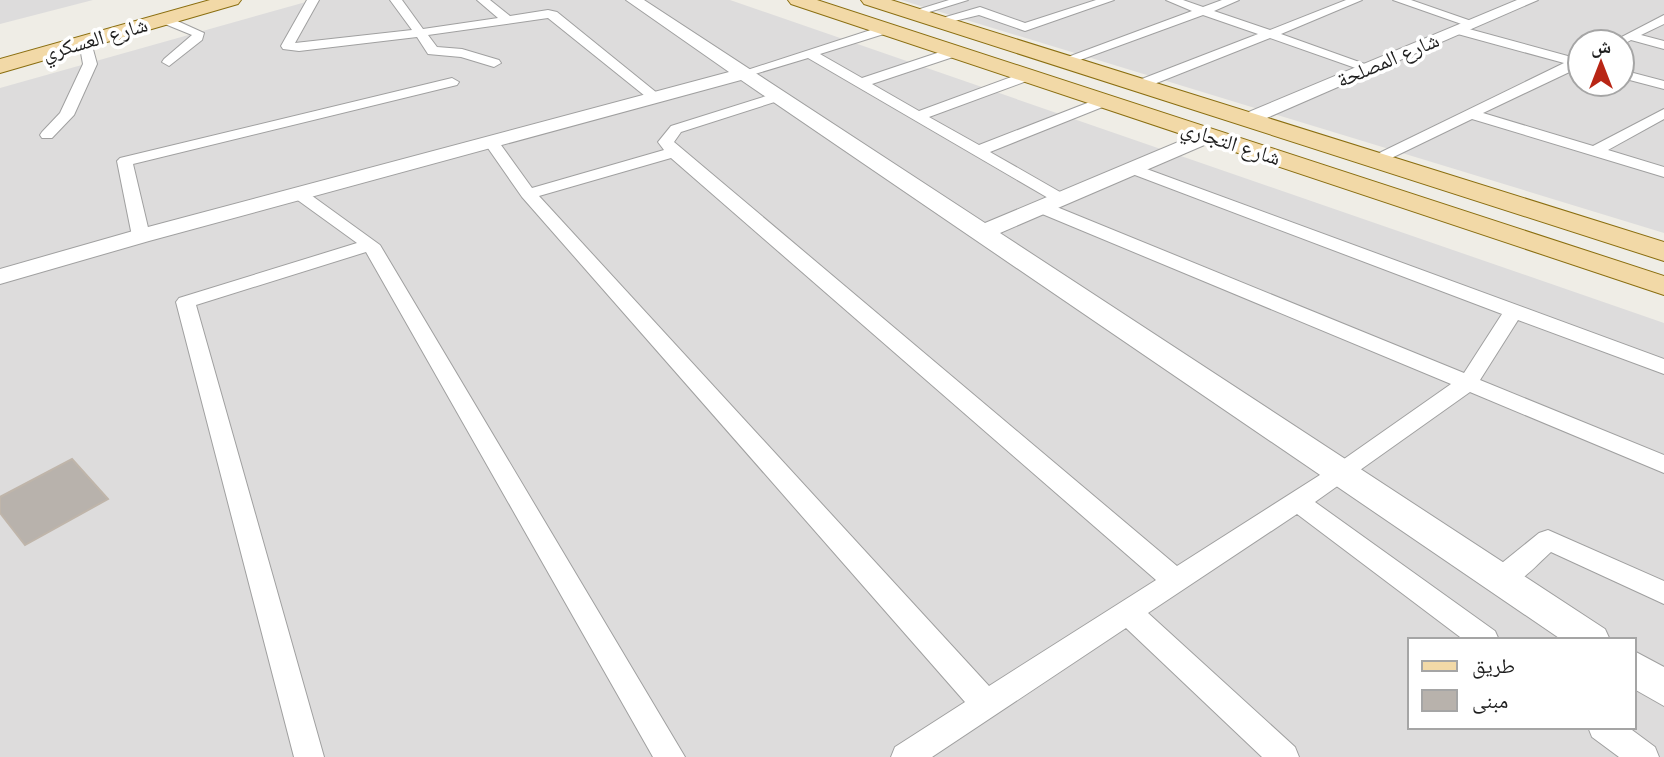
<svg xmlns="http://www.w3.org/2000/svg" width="1664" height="757" font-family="'DM Sans','Noto Naskh Arabic',sans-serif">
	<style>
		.residential { fill: #dddcdc; fill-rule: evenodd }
		.building { fill: #b8b2ac; stroke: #bfb5aa; stroke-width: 2 }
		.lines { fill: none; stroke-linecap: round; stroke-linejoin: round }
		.minor-casing { stroke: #a0a0a0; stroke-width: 2 }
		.tertiary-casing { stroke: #a0a0a0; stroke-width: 2 }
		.primary-casing { stroke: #8a6e10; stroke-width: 2 }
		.minor { fill: #fff; fill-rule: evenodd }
		.tertiary { fill: #fff; fill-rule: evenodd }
		.primary { fill: #f2d9a7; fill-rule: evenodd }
		.labels { text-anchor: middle; stroke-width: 7; stroke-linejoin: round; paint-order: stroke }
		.far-street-label { font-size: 21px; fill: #1f1f1f; stroke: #fff }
	</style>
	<rect width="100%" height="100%" fill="#efede6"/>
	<path class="residential" d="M 0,0 L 93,0 L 0,24 Z
		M 313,0 L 730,0 L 1664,323 L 1664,757 L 0,757 L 0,88 ZM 1410,640 L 1634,640 L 1634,727 L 1410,727 Z
		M 901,0 L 1664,0 L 1664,233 ZM 1580,42 L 1622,42 L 1622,84 L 1580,84 Z"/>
	<path class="building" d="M 72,459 L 108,499 L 25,545 L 0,513 L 0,497 Z"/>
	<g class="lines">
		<defs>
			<path id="minor" d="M 307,0 L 319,0 L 295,43 L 412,30 L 390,0 L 402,0 L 423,29 L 498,18 L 477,0 L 490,0 L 510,16 L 548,10 L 557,12 L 662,97 L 655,101 L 650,100 L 548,18 L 428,35 L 437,47 L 462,49 L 499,60 L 501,63 L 494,67 L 461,57 L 428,54 L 417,37 L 299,51 L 283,49 L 281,46 Z
				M 949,0 L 968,0 L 913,17 L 907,13 Z
				M 1096,0 L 1114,0 L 1025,31 L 979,15 L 938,25 L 932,21 L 980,7 L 1025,23 Z
				M 1166,0 L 1183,0 L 1203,7 L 1222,0 L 1239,0 L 1214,11 L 1270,30 L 1346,0 L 1362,0 L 1281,34 L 1376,68 L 1374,71 L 1364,71 L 1270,38 L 1144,88 L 1134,88 L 1134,82 L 1258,34 L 1203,15 L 1069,64 L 1064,65 L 1057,61 L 1192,11 Z
				M 1393,0 L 1411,0 L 1480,24 L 1470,27 Z
				M 164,15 L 204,33 L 202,40 L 169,66 L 162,62 L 164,59 L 192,35 L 160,22 L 160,16 Z
				M 1664,15 L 1664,24 L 1641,35 L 1664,41 L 1664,49 L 1631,40 L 1622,45 L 1622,42 L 1612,42 Z
				M 883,26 L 887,27 L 887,33 L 820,54 L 862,78 L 949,49 L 959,49 L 959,55 L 872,84 L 919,111 L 1022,73 L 1032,73 L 1032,79 L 929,117 L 979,145 L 1100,98 L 1110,98 L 1110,104 L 990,152 L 1067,196 L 1069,199 L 1067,202 L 1055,202 L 808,58 L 745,77 L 738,73 Z
				M 1458,26 L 1575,58 L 1580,56 L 1580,67 L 1483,113 L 1593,146 L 1664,109 L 1664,119 L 1608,150 L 1664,167 L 1664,177 L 1472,119 L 1379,164 L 1369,164 L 1366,161 L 1369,158 L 1564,63 L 1454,33 L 1452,30 Z
				M 85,38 L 91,42 L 97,64 L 74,115 L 52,138 L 42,138 L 40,135 L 42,132 L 60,113 L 83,64 L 79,42 Z
				M 1622,70 L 1664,81 L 1664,89 L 1622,78 Z
				M 452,78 L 459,82 L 457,85 L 133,164 L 150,236 L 141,241 L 132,236 L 117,161 L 120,158 Z
				M 779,92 L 784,93 L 784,99 L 681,132 L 674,142 L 1177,566 L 1334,466 L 1451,384 L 1035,211 L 1033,207 L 1035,203 L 1047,203 L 1464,373 L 1502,314 L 1127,172 L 1125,169 L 1127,166 L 1133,164 L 1664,359 L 1664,374 L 1518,320 L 1480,380 L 1664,455 L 1664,473 L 1470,392 L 1315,502 L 1495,631 L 1499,640 L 1464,640 L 1297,514 L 1148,613 L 1295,747 L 1299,757 L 1262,757 L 1126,628 L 932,757 L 891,757 L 895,747 L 965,702 L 522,197 L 483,141 L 486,138 L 496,138 L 532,188 L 664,150 L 658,142 L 671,126 ZM 671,158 L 1156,580 L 989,686 L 539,196 Z
				M 298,188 L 304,190 L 380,245 L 685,757 L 653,757 L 366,252 L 196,305 L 324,757 L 294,757 L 176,302 L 179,298 L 357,243 L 292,196 L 290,193 Z
				M 1548,530 L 1664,581 L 1664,604 L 1551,552 C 1535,566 1513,594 1492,587 L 1488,579 L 1492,571 L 1539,533 Z
				M 1588,727 L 1628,727 L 1655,747 L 1659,757 L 1619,757 L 1592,737 Z"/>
			<path id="tertiary" d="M 626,0 L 644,0 L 985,223 L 1202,132 L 1216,132 L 1219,136 L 1216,140 L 1000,233 L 1605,629 L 1610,640 L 1562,640 L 741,80 L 149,241 L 0,284 L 0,269 L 133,231 L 729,72 Z
				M 1517,0 L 1538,0 L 1253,124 L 1246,126 L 1236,120 L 1239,116 Z
				M 1634,651 L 1664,667 L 1664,706 L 1634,689 Z"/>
			<path id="primary" d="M 210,0 L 241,0 L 238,4 L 0,73 L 0,59 Z
				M 788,0 L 817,0 L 1664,276 L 1664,295 L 791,4 Z
				M 861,0 L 891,0 L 1664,242 L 1664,261 L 864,4 Z"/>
		</defs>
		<use href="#minor" class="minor-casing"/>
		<use href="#tertiary" class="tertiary-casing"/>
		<use href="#primary" class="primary-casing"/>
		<use href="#minor" class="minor"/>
		<use href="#tertiary" class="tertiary"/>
		<use href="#primary" class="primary"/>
	</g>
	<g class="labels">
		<g class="far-street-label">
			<text transform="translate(95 39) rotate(-16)" y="7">شارع العسكري</text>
			<text transform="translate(1388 60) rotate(-23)" y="7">شارع المصلحة</text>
			<text transform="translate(1231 143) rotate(18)" y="7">شارع التجاري</text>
		</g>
	</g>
	<rect x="1408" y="638" width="228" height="91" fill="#ffffff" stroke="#a5a5a5" stroke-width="2"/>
	<rect x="1422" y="661" width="35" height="10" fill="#f2d9a7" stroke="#a5a5a5" stroke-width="2"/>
	<text x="1472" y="673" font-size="21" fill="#1f1f1f">طريق</text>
	<rect x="1422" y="690" width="35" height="21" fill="#b8b2ac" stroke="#a5a5a5" stroke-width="2"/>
	<text x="1472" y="708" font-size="21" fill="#1f1f1f">مبنى</text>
	<g transform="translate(1601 63)"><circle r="33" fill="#ffffff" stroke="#a5a5a5" stroke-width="2"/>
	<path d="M0-5L12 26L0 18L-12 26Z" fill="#b82515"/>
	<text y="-10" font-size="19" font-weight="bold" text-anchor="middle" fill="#1f1f1f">ش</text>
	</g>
</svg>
